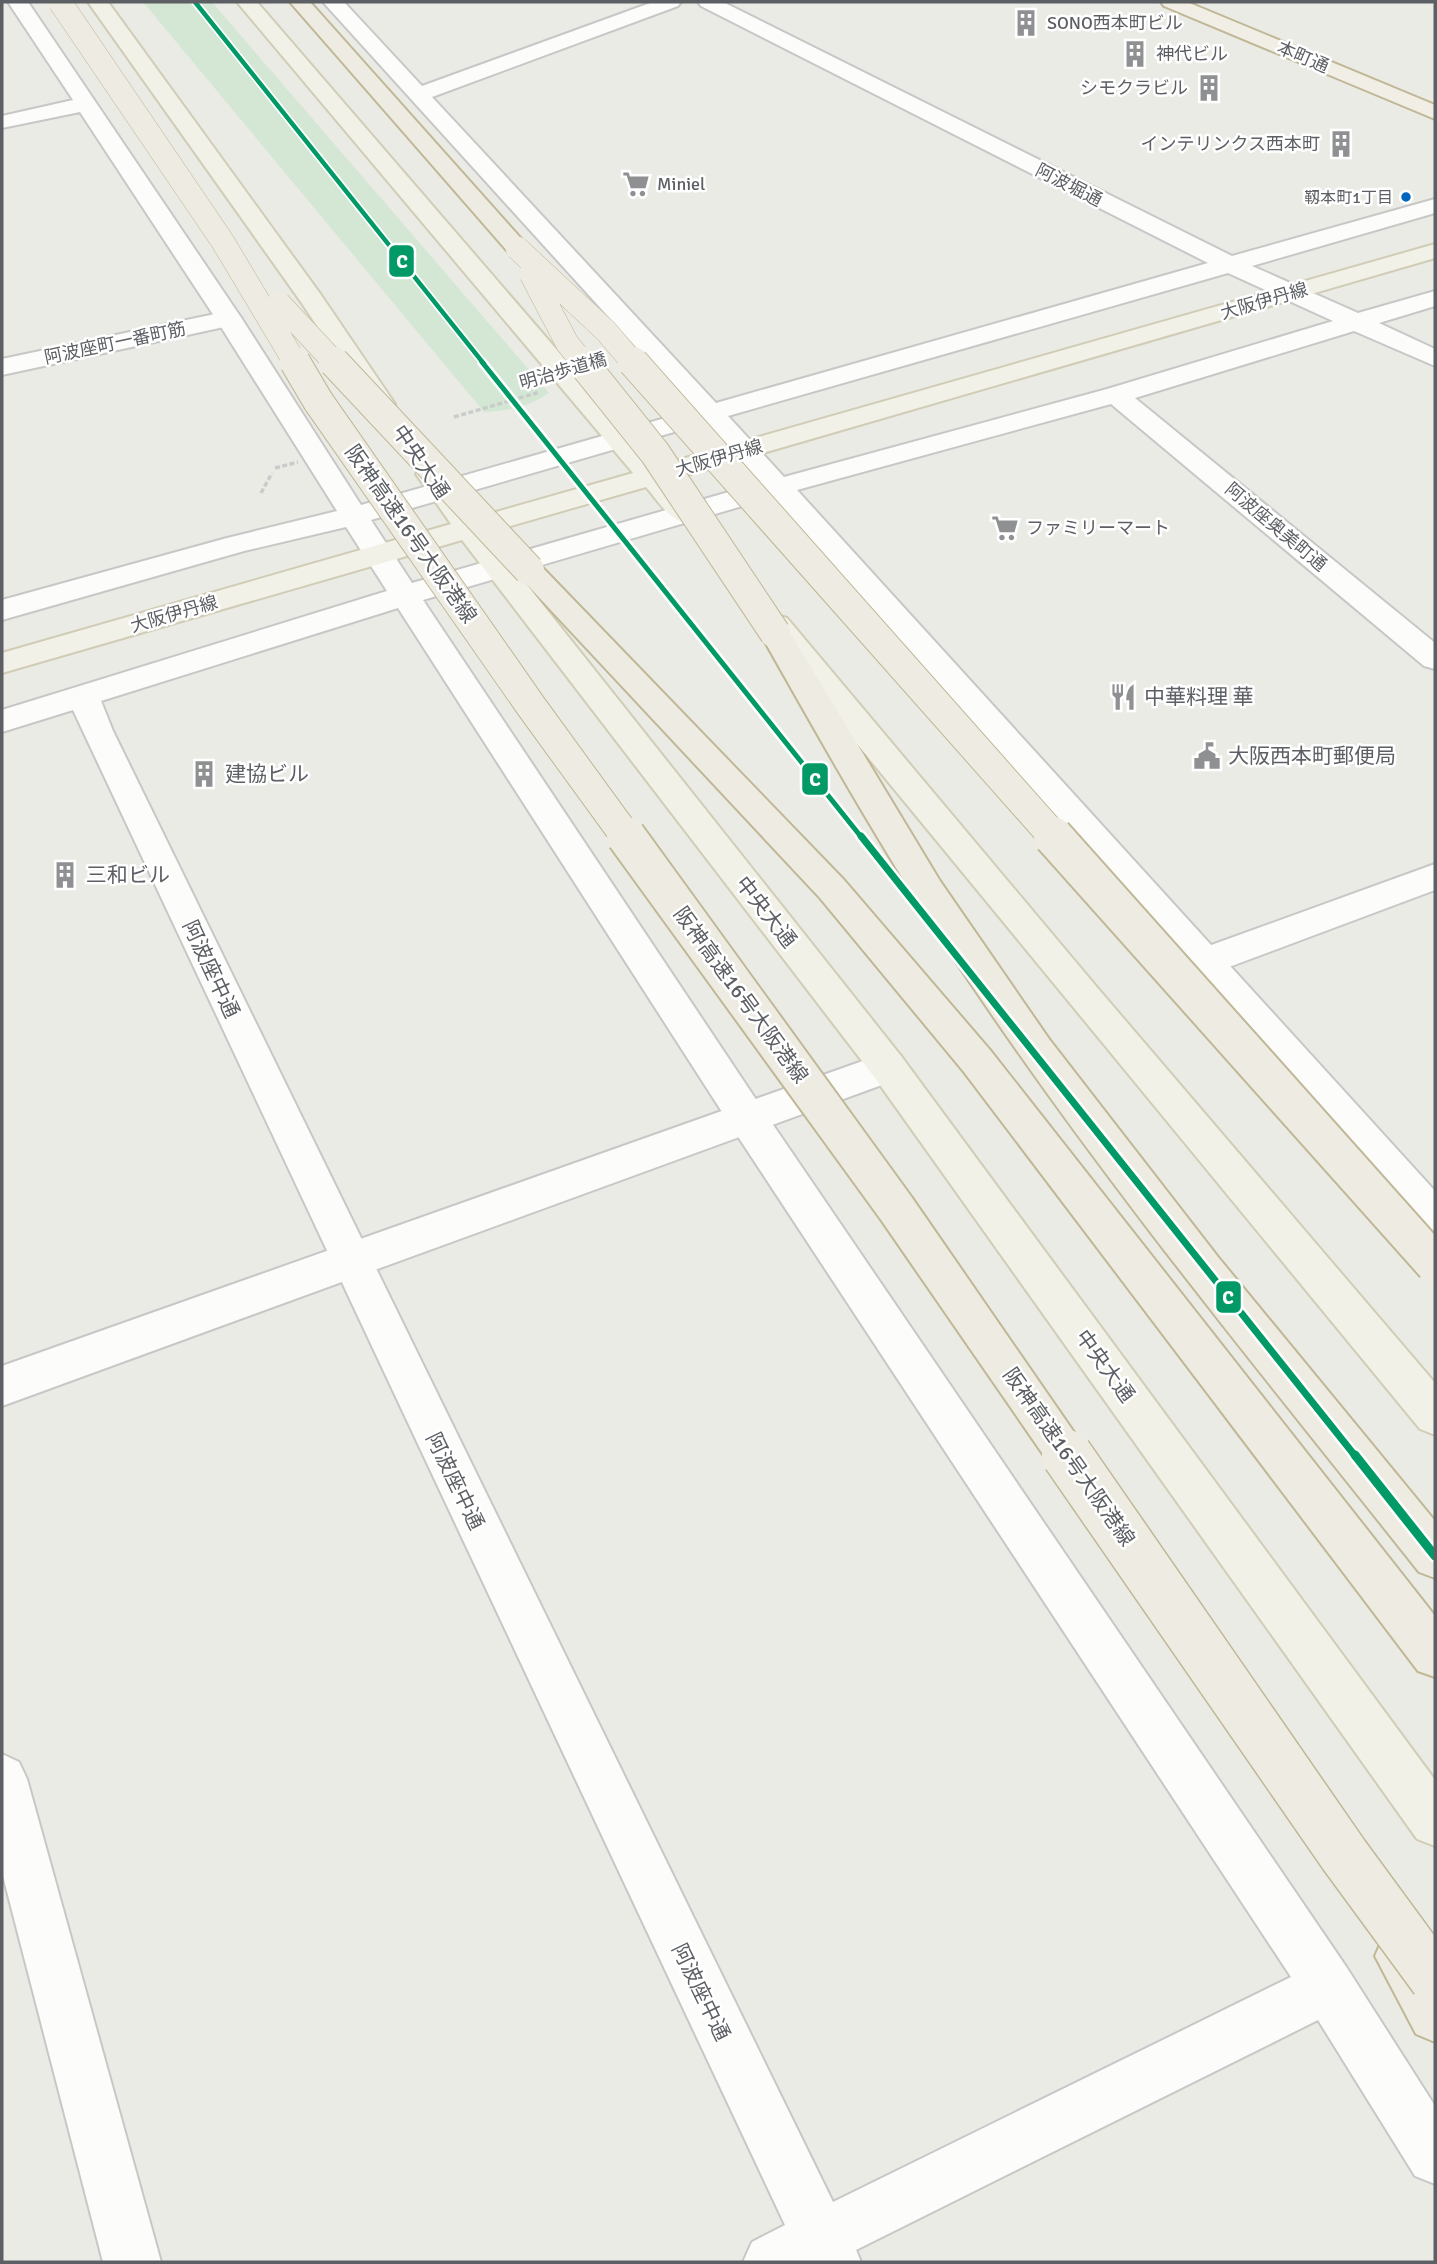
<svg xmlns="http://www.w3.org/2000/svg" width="1437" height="2264" font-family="Signika,'Noto Sans JP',sans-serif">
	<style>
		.green { fill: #d4e7d4 }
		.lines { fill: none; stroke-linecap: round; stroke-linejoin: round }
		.minor-casing { stroke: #c7c7c7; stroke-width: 4 }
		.tertiary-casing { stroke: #c7c7c7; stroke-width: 4 }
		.primary-casing { stroke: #d1ccb6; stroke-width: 4 }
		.trunk-casing { stroke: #c0b796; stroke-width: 4 }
		.motorway-casing { stroke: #c0b796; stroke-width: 4 }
		.path { stroke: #c8ccca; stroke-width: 3.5; stroke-dasharray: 5 2.5; stroke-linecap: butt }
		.minor { fill: #fcfcfb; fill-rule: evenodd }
		.tertiary { fill: #fcfcfb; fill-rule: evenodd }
		.primary { fill: #f2f1e8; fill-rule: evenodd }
		.trunk { fill: #f0eee5; fill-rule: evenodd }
		.motorway { fill: #eeece2; fill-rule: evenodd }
		.motorway-bridge-far3-casing { stroke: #c0b796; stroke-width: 24; stroke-linecap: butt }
		.motorway-bridge-far2-casing { stroke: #c0b796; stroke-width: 32; stroke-linecap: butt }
		.motorway-bridge-far1-casing { stroke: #c0b796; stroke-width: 42; stroke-linecap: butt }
		.motorway-bridge-casing { stroke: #c0b796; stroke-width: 53; stroke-linecap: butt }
		.path-bridge { stroke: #c8ccca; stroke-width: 3.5; stroke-dasharray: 5 2.5; stroke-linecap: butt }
		.motorway-bridge-far3 { stroke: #eeece2; stroke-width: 23 }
		.motorway-bridge-far2 { stroke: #eeece2; stroke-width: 30 }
		.motorway-bridge-far1 { stroke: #eeece2; stroke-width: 38 }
		.motorway-bridge { stroke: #eeece2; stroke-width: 50 }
		.metro-1-far3-casing { stroke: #fff; stroke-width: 8 }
		.metro-1-far2-casing { stroke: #fff; stroke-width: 10 }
		.metro-1-far1-casing { stroke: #fff; stroke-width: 12 }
		.metro-1-casing { stroke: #fff; stroke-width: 14 }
		.metro-1-far3 { stroke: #019a66; stroke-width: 4.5 }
		.metro-1-far2 { stroke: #019a66; stroke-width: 5 }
		.metro-1-far1 { stroke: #019a66; stroke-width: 7 }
		.metro-1 { stroke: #019a66; stroke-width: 9 }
		.bus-dot { fill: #0065bd; stroke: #fff; stroke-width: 2.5 }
		.labels { text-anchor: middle; stroke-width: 5; stroke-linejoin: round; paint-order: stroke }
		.far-bus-label { font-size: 16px; fill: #5c5f63; stroke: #fff; text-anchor: end }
		.far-poi-label { font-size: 18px; fill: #5c5f63; stroke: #fff; text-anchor: start }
		.far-street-label { font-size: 18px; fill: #5c5f63; stroke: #fff }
		.street-label { font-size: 21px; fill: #5c5f63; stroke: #fff }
		.poi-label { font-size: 21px; fill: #5c5f63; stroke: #fff; text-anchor: start }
		.line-badge { stroke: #fff; stroke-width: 2.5 }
		.badge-label { font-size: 19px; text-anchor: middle; font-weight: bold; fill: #fff }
	</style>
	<rect width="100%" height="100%" fill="#ebebe6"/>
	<path class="green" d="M 143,2 L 212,2 L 549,393 C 529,407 508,411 484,412 Z"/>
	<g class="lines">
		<defs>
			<path id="minor" d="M 8,2 L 28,2 L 242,319 L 361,505 L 693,410 L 323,2 L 344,2 L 422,86 L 653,2 L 681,2 L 678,6 L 432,97 L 716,403 L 1208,263 L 701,6 L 698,2 L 723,2 L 1232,256 L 1435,199 L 1435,213 L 1252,266 L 1358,313 L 1435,291 L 1435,306 L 1379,323 L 1435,349 L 1435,366 L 1354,331 L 1135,398 L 1435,643 L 1435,669 L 1424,666 L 1111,404 L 797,490 L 1435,1191 L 1435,1235 L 1421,1230 L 773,497 L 423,600 L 761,1107 L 1347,1968 L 1435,2106 L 1435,2184 L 1415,2176 L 1318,2020 L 856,2250 L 861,2262 L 743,2262 L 752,2242 L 785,2225 L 73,710 L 2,732 L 2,710 L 387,591 L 346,527 L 244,551 L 2,620 L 2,600 L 227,538 L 337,511 L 216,319 L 80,112 L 2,128 L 2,116 L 73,100 ZM 1228,273 L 1333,321 L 1107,389 L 784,477 L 728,416 ZM 705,423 L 760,483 L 412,583 L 371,520 ZM 398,608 L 733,1129 L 1291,1977 L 833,2202 L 113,731 L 101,701 Z
				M 2,1754 L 19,1762 L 27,1779 L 161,2262 L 103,2262 L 2,1872 Z"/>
			<path id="tertiary" d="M 229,311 L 238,314 L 242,319 L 238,324 L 2,375 L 2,359 Z
				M 1435,864 L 1435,890 L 1205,976 L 1192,972 L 1187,962 L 1192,952 Z
				M 888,1052 L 901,1056 L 907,1067 L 901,1078 L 2,1406 L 2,1366 Z"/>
			<path id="primary" d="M 88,2 L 108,2 L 321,295 L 395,404 L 391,410 L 382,412 L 373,410 L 301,302 Z
				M 237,2 L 257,2 L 657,466 L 1435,244 L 1435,258 L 670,480 L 701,516 L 697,522 C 673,528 660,503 646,487 L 486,533 L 901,1056 L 1435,1780 L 1435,1846 L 1417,1839 L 875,1078 L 462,540 L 2,673 L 2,653 L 451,524 L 416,474 L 420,468 L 430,466 L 440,468 L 475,518 L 633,473 Z
				M 776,615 L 787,618 L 1095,985 L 1435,1383 L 1435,1435 L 1420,1429 L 765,632 L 761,625 L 765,618 Z"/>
			<path id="trunk" d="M 1161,2 L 1187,2 L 1435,105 L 1435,119 L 1164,6 Z"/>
			<path id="motorway" d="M 290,2 L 310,2 L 525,243 L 529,248 L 525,253 L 509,253 Z
				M 529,561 L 539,564 L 844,880 L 990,1050 L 1435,1616 L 1435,1677 L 1418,1671 L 964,1072 L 820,898 L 519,576 L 514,570 L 519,564 Z
				M 775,623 L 786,626 L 940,881 L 1049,1039 L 1218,1257 L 1435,1521 L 1435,1578 L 1419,1572 C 1266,1379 1109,1189 971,984 C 894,871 827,752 760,633 L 764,626 Z
				M 1401,1930 L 1419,1938 L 1435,1965 L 1435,2042 L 1416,2034 L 1375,1956 L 1383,1938 Z"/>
		</defs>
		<use href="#minor" class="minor-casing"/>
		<use href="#tertiary" class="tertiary-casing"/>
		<use href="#primary" class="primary-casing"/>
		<use href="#trunk" class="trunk-casing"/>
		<use href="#motorway" class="motorway-casing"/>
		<path class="path" d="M 261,493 L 272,473"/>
		<use href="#minor" class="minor"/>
		<use href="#tertiary" class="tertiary"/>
		<use href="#primary" class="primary"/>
		<use href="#trunk" class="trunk"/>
		<use href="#motorway" class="motorway"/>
		<defs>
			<path id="motorway-bridge-far3" d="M 60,2 L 223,242 L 296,364
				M 517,248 L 606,331 L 634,364
				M 531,274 L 567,343 L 584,364
				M 279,303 L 336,364"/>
			<path id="motorway-bridge-far2" d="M 295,362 L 318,401 L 531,706 L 627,838
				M 334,362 L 529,570
				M 582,362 L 655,453 L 775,633
				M 633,362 L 1055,838"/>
			<path id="motorway-bridge-far1" d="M 626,836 L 896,1208 L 1068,1457
				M 1053,836 L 1435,1264"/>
			<path id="motorway-bridge" d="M 1067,1455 L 1344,1855 L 1435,1979"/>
		</defs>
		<use href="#motorway-bridge-far3" class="motorway-bridge-far3-casing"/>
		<use href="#motorway-bridge-far2" class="motorway-bridge-far2-casing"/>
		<use href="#motorway-bridge-far1" class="motorway-bridge-far1-casing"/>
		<use href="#motorway-bridge" class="motorway-bridge-casing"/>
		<path class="path-bridge" d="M 454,417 L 540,392
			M 275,468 L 298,462"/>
		<use href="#motorway-bridge-far3" class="motorway-bridge-far3"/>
		<use href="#motorway-bridge-far2" class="motorway-bridge-far2"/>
		<use href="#motorway-bridge-far1" class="motorway-bridge-far1"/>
		<use href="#motorway-bridge" class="motorway-bridge"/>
		<defs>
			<path id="metro-1-far3" d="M 195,2 L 484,364"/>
			<path id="metro-1-far2" d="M 482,362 L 862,838"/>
			<path id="metro-1-far1" d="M 861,836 L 1356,1457"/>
			<path id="metro-1" d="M 1355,1455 L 1435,1556"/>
		</defs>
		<use href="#metro-1-far3" class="metro-1-far3-casing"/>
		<use href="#metro-1-far2" class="metro-1-far2-casing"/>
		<use href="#metro-1-far1" class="metro-1-far1-casing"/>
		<use href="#metro-1" class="metro-1-casing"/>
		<use href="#metro-1-far3" class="metro-1-far3"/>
		<use href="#metro-1-far2" class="metro-1-far2"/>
		<use href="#metro-1-far1" class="metro-1-far1"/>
		<use href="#metro-1" class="metro-1"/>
	</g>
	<defs>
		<symbol id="building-bare" viewBox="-9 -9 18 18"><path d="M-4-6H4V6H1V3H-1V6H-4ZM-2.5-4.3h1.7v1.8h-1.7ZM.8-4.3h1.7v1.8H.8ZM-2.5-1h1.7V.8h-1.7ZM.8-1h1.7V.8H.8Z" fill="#8e9091" stroke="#fff" stroke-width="2.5" paint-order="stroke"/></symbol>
		<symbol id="supermarket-bare" viewBox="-9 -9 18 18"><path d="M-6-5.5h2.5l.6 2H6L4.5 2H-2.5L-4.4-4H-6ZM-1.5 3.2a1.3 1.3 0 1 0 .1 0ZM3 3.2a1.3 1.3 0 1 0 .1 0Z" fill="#8e9091" stroke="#fff" stroke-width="2.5" paint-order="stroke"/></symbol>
		<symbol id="restaurant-bare" viewBox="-9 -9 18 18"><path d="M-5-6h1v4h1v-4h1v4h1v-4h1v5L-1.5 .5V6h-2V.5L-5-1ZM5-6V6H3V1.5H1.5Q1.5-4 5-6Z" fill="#8e9091" stroke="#fff" stroke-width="2.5" paint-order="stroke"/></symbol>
		<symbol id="civic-bare" viewBox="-9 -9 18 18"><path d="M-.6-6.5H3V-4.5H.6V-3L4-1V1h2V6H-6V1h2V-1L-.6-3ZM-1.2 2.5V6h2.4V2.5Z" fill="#8e9091" stroke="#fff" stroke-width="2.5" paint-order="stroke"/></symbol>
	</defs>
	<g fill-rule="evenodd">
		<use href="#building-bare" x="1007" y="4" width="38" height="38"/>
		<use href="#building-bare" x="1116" y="35" width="38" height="38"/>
		<use href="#building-bare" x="1190" y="69" width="38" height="38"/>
		<use href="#building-bare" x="1322" y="125" width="38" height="38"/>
		<use href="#supermarket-bare" x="617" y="165" width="38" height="38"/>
		<use href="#supermarket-bare" x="986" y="509" width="38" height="38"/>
		<use href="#restaurant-bare" x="1104" y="678" width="38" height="38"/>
		<use href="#civic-bare" x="1188" y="737" width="38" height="38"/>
		<use href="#building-bare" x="185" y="755" width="38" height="38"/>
		<use href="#building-bare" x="46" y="856" width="38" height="38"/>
	</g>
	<circle class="bus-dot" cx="1406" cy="197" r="6"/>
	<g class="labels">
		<g class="far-bus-label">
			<text x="1393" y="203">靱本町1丁目</text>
		</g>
		<g class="far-poi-label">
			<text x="1047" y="29">SONO西本町ビル</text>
			<text x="1156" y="60">神代ビル</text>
			<text x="1188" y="94" text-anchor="end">シモクラビル</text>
			<text x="1320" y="150" text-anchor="end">インテリンクス西本町</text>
			<text x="657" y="190">Miniel</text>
			<text x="1026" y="534">ファミリーマート</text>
		</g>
		<g class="far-street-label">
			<text transform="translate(1303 57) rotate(23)" y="6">本町通</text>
			<text transform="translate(1069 185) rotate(27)" y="6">阿波堀通</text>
			<text transform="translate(1264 301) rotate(-16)" y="6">大阪伊丹線</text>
			<text transform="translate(115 343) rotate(-12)" y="6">阿波座町一番町筋</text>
			<text transform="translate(563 371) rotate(-16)" y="6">明治歩道橋</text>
			<text transform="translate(719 458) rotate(-16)" y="6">大阪伊丹線</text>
			<text transform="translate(1276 527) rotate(40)" y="6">阿波座奥美町通</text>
			<text transform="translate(174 614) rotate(-16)" y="6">大阪伊丹線</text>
		</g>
		<g class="street-label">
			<text transform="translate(421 462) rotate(56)" y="7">中央大通</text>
			<text transform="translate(411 534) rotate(55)" y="7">阪神高速16号大阪港線</text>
			<text transform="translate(766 912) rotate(52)" y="7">中央大通</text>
			<text transform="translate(211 969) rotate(65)" y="7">阿波座中通</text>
			<text transform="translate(741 995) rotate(54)" y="7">阪神高速16号大阪港線</text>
			<text transform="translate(1105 1366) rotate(54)" y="7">中央大通</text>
			<text transform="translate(1069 1457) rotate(55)" y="7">阪神高速16号大阪港線</text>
			<text transform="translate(455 1481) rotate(64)" y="7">阿波座中通</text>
			<text transform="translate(701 1992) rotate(64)" y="7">阿波座中通</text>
		</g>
		<g class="poi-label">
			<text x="1144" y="704">中華料理 華</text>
			<text x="1228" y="763">大阪西本町郵便局</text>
			<text x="225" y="781">建協ビル</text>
			<text x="86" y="882">三和ビル</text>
		</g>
	</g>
	<g class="line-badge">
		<rect x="388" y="244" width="27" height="34" rx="7" fill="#019a66"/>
		<rect x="801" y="762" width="28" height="34" rx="7" fill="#019a66"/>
		<rect x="1215" y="1280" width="27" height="34" rx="7" fill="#019a66"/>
	</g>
	<g class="badge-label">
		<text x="402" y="268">C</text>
		<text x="815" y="786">C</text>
		<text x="1228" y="1304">C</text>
	</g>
	<rect width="1437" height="2264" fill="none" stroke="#5c5f63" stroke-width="7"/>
</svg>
